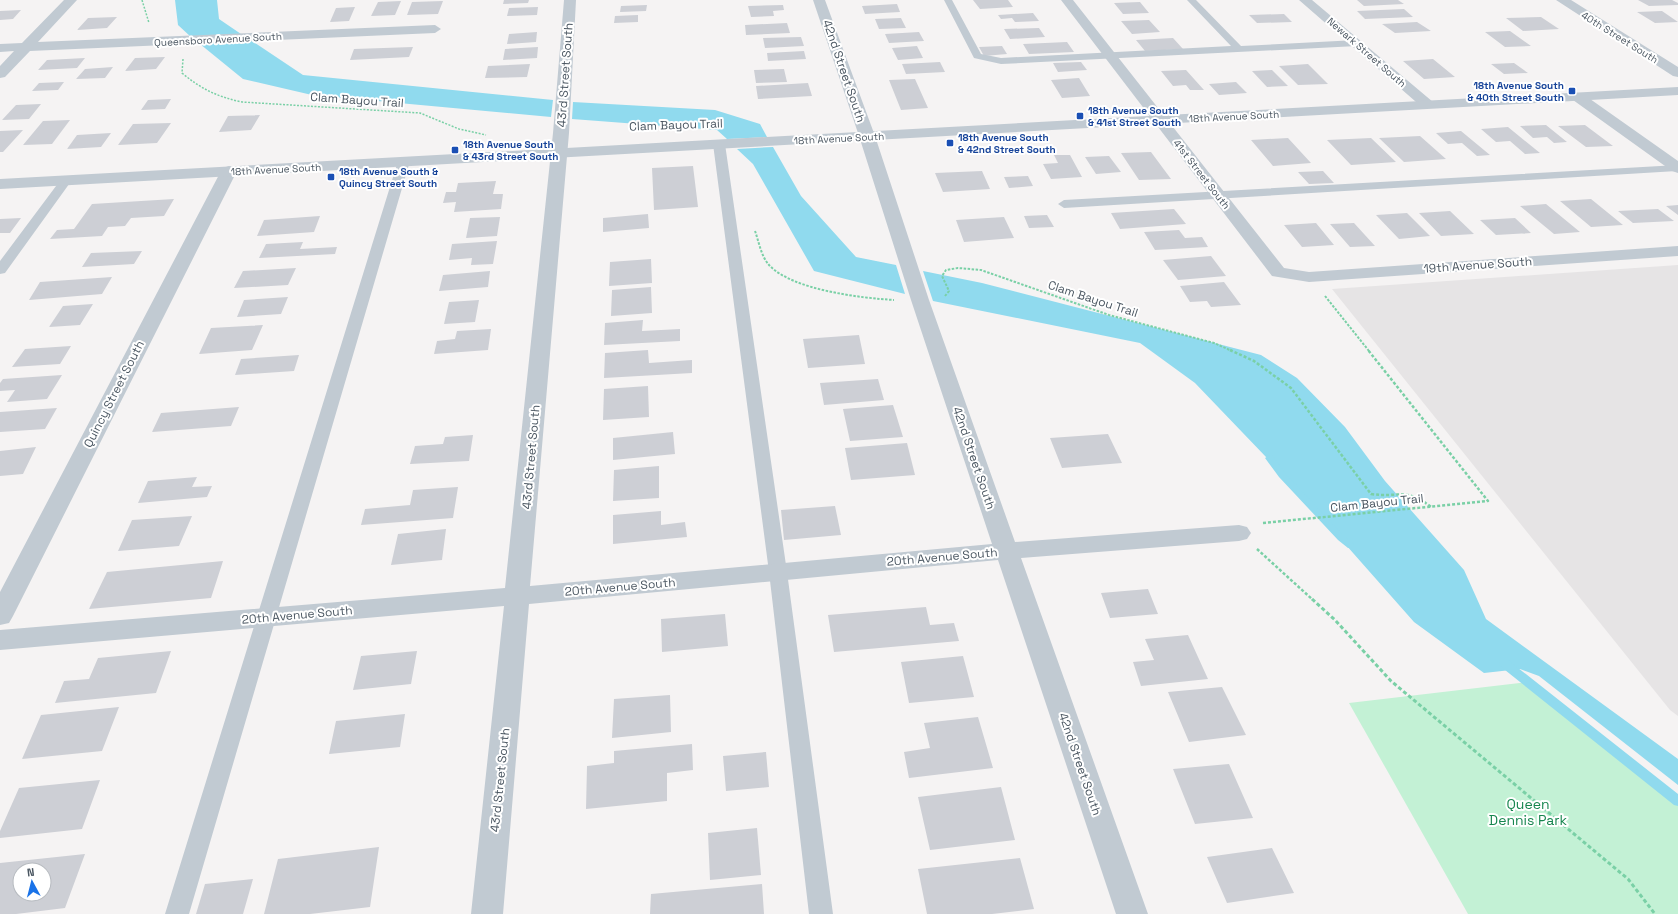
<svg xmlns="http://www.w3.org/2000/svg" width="1678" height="914" font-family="'Space Grotesk',sans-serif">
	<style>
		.education { fill: #e6e4e5 }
		.green { fill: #c3f1d5 }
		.water { fill: #90daee }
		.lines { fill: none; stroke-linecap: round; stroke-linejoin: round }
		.stream { fill: #90daee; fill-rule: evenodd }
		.building { fill: #cdcfd5; fill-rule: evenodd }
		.path-far3 { stroke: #7ad0a6; stroke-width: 1.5; stroke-dasharray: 2 1.5; stroke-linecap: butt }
		.path-far2 { stroke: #7ad0a6; stroke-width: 2; stroke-dasharray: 2.5 1.5; stroke-linecap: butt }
		.path-far1 { stroke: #7ad0a6; stroke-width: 2.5; stroke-dasharray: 3 2; stroke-linecap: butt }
		.path { stroke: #7ad0a6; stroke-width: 3; stroke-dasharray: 4 2.5; stroke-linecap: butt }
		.service { fill: #c1cad2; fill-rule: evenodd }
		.minor { fill: #c1cad2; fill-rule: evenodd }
		.tertiary { fill: #c1cad2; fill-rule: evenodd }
		.transit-dot { fill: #1a4fb4; stroke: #fff; stroke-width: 1.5 }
		.labels { text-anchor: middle; stroke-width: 4; stroke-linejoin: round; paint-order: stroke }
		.far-street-label { font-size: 10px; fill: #4a5661; stroke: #fff }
		.far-transit-label { font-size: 10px; font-weight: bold; fill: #164399; stroke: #fff; text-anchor: start }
		.street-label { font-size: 12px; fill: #4a5661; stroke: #fff }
		.near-park-label { font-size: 14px; fill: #17864f; stroke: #fff }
	</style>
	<rect width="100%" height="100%" fill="#f5f3f3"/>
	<path class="education" d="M 1678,265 L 1678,716 L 1670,710 L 1332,289 Z"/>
	<path class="green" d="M 1529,682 L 1678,801 L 1678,914 L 1468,914 L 1349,703 Z"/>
	<path class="water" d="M 175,0 L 217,0 L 219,19 L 241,34 L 191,37 L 178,25 Z
		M 252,41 L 303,75 L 553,100 L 551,117 L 312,95 L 243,79 L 200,44 Z
		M 573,102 L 715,110 L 760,124 L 767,137 L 727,139 L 717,130 L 572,119 Z
		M 773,147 L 801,196 L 856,257 L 896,265 L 905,294 L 814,271 L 753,164 L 737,149 Z
		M 923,271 L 982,283 L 1261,355 L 1297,378 L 1345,427 L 1385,481 L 1464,570 L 1486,619 L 1678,759 L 1678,785 L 1539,676 L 1520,669 L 1484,673 L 1414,622 L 1293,485 L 1195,383 L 1140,343 L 933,301 Z"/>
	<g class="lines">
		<path class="stream" d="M 1270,455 L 1273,456 L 1285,473 L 1344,536 L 1356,546 L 1354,548 L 1348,548 L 1338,540 L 1279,477 L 1265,458 Z
			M 1504,659 L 1508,660 L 1678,794 L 1678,806 L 1674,805 L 1500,666 L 1499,663 L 1500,660 Z"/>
	</g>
	<path class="building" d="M 504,0 L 529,0 L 528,3 L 503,4 Z
		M 973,0 L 1008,0 L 1013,7 L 980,9 Z
		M 1357,0 L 1398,0 L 1404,4 L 1364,6 Z
		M 1638,0 L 1672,0 L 1678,3 L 1678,5 L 1649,6 Z
		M 401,1 L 395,15 L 371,16 L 378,2 Z
		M 443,1 L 438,14 L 407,15 L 412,2 Z
		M 1140,2 L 1149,13 L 1123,14 L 1114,3 Z
		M 897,4 L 900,12 L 865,14 L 862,6 Z
		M 647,5 L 646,11 L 620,12 L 621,6 Z
		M 783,5 L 784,10 L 773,11 L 774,16 L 751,17 L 748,6 Z
		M 355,7 L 349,21 L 330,22 L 336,8 Z
		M 538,7 L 537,15 L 507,16 L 509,8 Z
		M 1404,9 L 1413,17 L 1365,19 L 1357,11 Z
		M 21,10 L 13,19 L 0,20 L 0,11 Z
		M 1662,11 L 1678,22 L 1655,23 L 1637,12 Z
		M 1033,13 L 1039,21 L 1015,22 L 1012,18 L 1001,19 L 998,15 Z
		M 1284,14 L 1292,22 L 1257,23 L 1249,15 Z
		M 638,15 L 638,22 L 614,23 L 615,16 Z
		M 117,17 L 107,28 L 77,30 L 88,18 Z
		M 1541,17 L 1559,29 L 1523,31 L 1506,18 Z
		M 901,18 L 906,28 L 879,29 L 875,19 Z
		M 1149,20 L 1160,32 L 1132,34 L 1121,21 Z
		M 1417,22 L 1431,31 L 1395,33 L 1382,24 Z
		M 787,23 L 790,33 L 746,35 L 745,25 Z
		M 1039,28 L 1045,37 L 1010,39 L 1004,29 Z
		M 1510,31 L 1531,46 L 1505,47 L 1485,32 Z
		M 537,32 L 536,42 L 507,44 L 509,34 Z
		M 919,32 L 924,41 L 889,43 L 885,34 Z
		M 801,37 L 804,46 L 765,48 L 763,38 Z
		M 1173,38 L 1183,49 L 1145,51 L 1136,40 Z
		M 1067,42 L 1074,52 L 1029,54 L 1023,44 Z
		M 917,46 L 923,58 L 898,60 L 892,48 Z
		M 1002,46 L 1007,54 L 984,56 L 979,47 Z
		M 413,47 L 409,57 L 350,60 L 354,49 Z
		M 538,47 L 537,58 L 503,60 L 505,49 Z
		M 804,51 L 806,59 L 768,61 L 767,53 Z
		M 165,57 L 156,69 L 125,71 L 135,58 Z
		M 85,58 L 77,68 L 38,70 L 47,60 Z
		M 1433,59 L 1455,77 L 1424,79 L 1403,61 Z
		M 940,62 L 945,72 L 906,74 L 902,64 Z
		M 1081,62 L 1087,70 L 1058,72 L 1053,63 Z
		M 1514,63 L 1528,73 L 1504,74 L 1491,64 Z
		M 530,64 L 527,77 L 485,78 L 488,66 Z
		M 1308,64 L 1328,84 L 1298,85 L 1279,66 Z
		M 113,67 L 105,78 L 76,79 L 85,69 Z
		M 784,69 L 787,82 L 756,83 L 754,70 Z
		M 1186,70 L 1204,90 L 1190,90 L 1186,85 L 1173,86 L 1161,71 Z
		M 1272,70 L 1288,86 L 1267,87 L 1252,71 Z
		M 1079,78 L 1090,96 L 1062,98 L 1051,80 Z
		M 915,79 L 928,108 L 901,110 L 889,80 Z
		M 64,82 L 58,90 L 32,91 L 39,83 Z
		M 1236,82 L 1247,93 L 1219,95 L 1209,84 Z
		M 808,83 L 812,96 L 758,99 L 756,86 Z
		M 171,99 L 165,109 L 141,110 L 148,100 Z
		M 41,104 L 29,119 L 2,120 L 16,105 Z
		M 260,115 L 251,130 L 219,132 L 228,116 Z
		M 70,120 L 52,144 L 23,145 L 43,121 Z
		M 171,123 L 157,143 L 118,145 L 133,124 Z
		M 1546,125 L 1567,142 L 1554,143 L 1547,137 L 1533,138 L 1520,126 Z
		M 1585,125 L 1613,146 L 1586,147 L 1558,126 Z
		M 1508,127 L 1540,153 L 1525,154 L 1510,141 L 1496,142 L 1481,129 Z
		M 23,130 L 3,152 L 0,152 L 0,131 Z
		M 1461,131 L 1490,155 L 1477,156 L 1462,143 L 1448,144 L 1436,133 Z
		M 111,133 L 101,147 L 67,149 L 77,135 Z
		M 1420,136 L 1446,159 L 1404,162 L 1379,138 Z
		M 1288,138 L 1311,163 L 1273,166 L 1251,140 Z
		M 1371,138 L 1396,162 L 1351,165 L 1327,140 Z
		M 1151,152 L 1171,179 L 1139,180 L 1121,153 Z
		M 1054,155 L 1070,155 L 1082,177 L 1051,179 L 1043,164 L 1058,163 Z
		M 1109,156 L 1121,172 L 1096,174 L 1085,157 Z
		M 693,166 L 698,207 L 654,210 L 652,168 Z
		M 982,171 L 990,189 L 943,192 L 935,173 Z
		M 1323,171 L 1334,183 L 1309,184 L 1298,172 Z
		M 1028,176 L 1033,186 L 1009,188 L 1004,177 Z
		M 496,181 L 493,194 L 503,194 L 501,209 L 454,212 L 456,202 L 443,203 L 446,192 L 456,192 L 458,183 Z
		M 174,199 L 164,216 L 131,218 L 125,226 L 108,227 L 102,236 L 50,239 L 57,230 L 74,229 L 92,204 Z
		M 1591,199 L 1623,225 L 1591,227 L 1560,201 Z
		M 1546,204 L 1580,232 L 1554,234 L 1520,206 Z
		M 1678,205 L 1678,215 L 1666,206 Z
		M 1174,209 L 1186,224 L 1120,229 L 1111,213 Z
		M 1658,209 L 1674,221 L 1633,223 L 1618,211 Z
		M 1450,211 L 1474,234 L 1441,236 L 1419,213 Z
		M 1407,213 L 1430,236 L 1399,239 L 1376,215 Z
		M 648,214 L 649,228 L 603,232 L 603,218 Z
		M 1047,215 L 1054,227 L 1029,228 L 1024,216 Z
		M 320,216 L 314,232 L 257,236 L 264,220 Z
		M 500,217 L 497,236 L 466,238 L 470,218 Z
		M 1004,217 L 1014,238 L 964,242 L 956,220 Z
		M 21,218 L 10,233 L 0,233 L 0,219 Z
		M 1515,218 L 1531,233 L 1496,235 L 1480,220 Z
		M 1316,223 L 1334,245 L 1302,247 L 1284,225 Z
		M 1354,223 L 1375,246 L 1350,247 L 1330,224 Z
		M 1179,230 L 1185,238 L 1202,237 L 1208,247 L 1155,250 L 1144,232 Z
		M 497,241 L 493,264 L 471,265 L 472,258 L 449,260 L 452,244 Z
		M 303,242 L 300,249 L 337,247 L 335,254 L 259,258 L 266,244 Z
		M 142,251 L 134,264 L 82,267 L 91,253 Z
		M 1211,256 L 1226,276 L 1178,280 L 1163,260 Z
		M 651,259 L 652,283 L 609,286 L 610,262 Z
		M 296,268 L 288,285 L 234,288 L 243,271 Z
		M 490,271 L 488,287 L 439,291 L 443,275 Z
		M 112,277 L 102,294 L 29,300 L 40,282 Z
		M 1224,282 L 1241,305 L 1211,307 L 1207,301 L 1190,302 L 1180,286 Z
		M 651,287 L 652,313 L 611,316 L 612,290 Z
		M 288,297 L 281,314 L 237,317 L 244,300 Z
		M 479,300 L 475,322 L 444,324 L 449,302 Z
		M 93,304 L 80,325 L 49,327 L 63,306 Z
		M 643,320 L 642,331 L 680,329 L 680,341 L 604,345 L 605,323 Z
		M 263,325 L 252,350 L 199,354 L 211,328 Z
		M 491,329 L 488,350 L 434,354 L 437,341 L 455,339 L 457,331 Z
		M 859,335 L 865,364 L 808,368 L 803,339 Z
		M 71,346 L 60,364 L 12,367 L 25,349 Z
		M 648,350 L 649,363 L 692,360 L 692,373 L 604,378 L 605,353 Z
		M 299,355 L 294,371 L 235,375 L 241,359 Z
		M 62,375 L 47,399 L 7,402 L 15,390 L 0,391 L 0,383 L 3,379 Z
		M 878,379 L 884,400 L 824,405 L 820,383 Z
		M 648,386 L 649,417 L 603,420 L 604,389 Z
		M 893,405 L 903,437 L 850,441 L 843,409 Z
		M 239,407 L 231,426 L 152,432 L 161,413 Z
		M 57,408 L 45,429 L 0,432 L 0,412 Z
		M 673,432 L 675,454 L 613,460 L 613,438 Z
		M 1108,434 L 1122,463 L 1062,468 L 1050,438 Z
		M 473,435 L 469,461 L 410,464 L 415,446 L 443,444 L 445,437 Z
		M 907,443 L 915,475 L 851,480 L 845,448 Z
		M 36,447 L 23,474 L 0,476 L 0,451 Z
		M 659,466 L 659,498 L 613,501 L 614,470 Z
		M 197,477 L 192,487 L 212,486 L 207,497 L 138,503 L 148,481 Z
		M 458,487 L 453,518 L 361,525 L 365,509 L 410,505 L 413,490 Z
		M 835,506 L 841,535 L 784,540 L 781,510 Z
		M 661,511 L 661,525 L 685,522 L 687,537 L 613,544 L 613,515 Z
		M 192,516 L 179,546 L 118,551 L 132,520 Z
		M 446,529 L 442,560 L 391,565 L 398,534 Z
		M 223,561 L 211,598 L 89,609 L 107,572 Z
		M 1148,589 L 1158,614 L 1110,618 L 1101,593 Z
		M 926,607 L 930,625 L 954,623 L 959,641 L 834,652 L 828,615 Z
		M 725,614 L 728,646 L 662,652 L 661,619 Z
		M 1188,635 L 1208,679 L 1141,686 L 1133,662 L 1154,660 L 1145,639 Z
		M 171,651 L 156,693 L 55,703 L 64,681 L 89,679 L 98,658 Z
		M 417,651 L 411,684 L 353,690 L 361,656 Z
		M 963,656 L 974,697 L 909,703 L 901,662 Z
		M 1222,687 L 1246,735 L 1189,742 L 1168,692 Z
		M 670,695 L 671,732 L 612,738 L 614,699 Z
		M 119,707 L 102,751 L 22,759 L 41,715 Z
		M 405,714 L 400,747 L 329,754 L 336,721 Z
		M 978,717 L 993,768 L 909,778 L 904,752 L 930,748 L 924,723 Z
		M 692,744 L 693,770 L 667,773 L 667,801 L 586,809 L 587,766 L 614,763 L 614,751 Z
		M 766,752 L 769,787 L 726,791 L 723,756 Z
		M 1229,764 L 1253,818 L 1195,824 L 1173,769 Z
		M 100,780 L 82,829 L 0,838 L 0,831 L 19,788 Z
		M 1001,787 L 1015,840 L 930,850 L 918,797 Z
		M 757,828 L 761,875 L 710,880 L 708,833 Z
		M 379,847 L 370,907 L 310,914 L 264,914 L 278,859 Z
		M 1272,848 L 1294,893 L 1227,903 L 1207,857 Z
		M 85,854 L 65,908 L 16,914 L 0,914 L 0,863 ZM 20,870 L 44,870 L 44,894 L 20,894 Z
		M 1020,858 L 1034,909 L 992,914 L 927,914 L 918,869 Z
		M 253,879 L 243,914 L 196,914 L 205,884 Z
		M 762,884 L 764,914 L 650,914 L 651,894 Z"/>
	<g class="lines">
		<path class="path-far3" d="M 142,0 L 149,23
			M 183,59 L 182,73 C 201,89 218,97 242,102 L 420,113 L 459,129 L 486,135"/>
		<path class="path-far2" d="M 755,231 C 759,242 761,256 769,265 C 792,290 861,298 894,300
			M 945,296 L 949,291 L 942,276 L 946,270 L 958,268 L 981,270 L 1109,315 L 1214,343 L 1232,351
			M 1325,296 L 1369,351"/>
		<path class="path-far1" d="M 1230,350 L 1254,361 L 1291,388 L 1371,494 C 1398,498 1406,487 1431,507
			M 1263,523 L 1488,501 L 1368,350
			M 1257,549 L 1313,600"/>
		<path class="path" d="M 1312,599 L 1335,620 L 1391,681 L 1628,879 L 1655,914"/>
		<path class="service" d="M 944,0 L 952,0 L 981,54 L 1001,58 L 1231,46 L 1187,0 L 1196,0 L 1241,46 L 1357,40 L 1362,43 L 1357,46 L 1001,64 L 974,58 Z
			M 719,141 L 725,144 L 787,572 L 833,914 L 809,914 L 769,572 L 713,144 Z
			M 404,158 L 410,161 L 189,914 L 165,914 L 398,161 Z
			M 1678,165 L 1677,171 L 1064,208 L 1058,204 L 1064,200 Z
			M 66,176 L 72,180 L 5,273 L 0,274 L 0,261 L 62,178 Z"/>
		<path class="minor" d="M 64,0 L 77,0 L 38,42 L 435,25 L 441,29 L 435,33 L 30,51 L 5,77 L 0,78 L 0,66 L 14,51 L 0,52 L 0,44 L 22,43 Z
			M 564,0 L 576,0 L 569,133 L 530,586 L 992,544 L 911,300 L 859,136 L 813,0 L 825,0 L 875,136 L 929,300 L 1015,542 L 1239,525 L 1247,527 L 1251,533 L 1247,539 L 1239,541 L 1021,558 L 1148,914 L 1116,914 L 998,560 L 529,604 L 503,914 L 471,914 L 504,606 L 0,650 L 0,630 L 505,588 L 553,133 Z
			M 1061,0 L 1073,0 L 1284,268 L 1309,272 L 1678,246 L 1678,256 L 1309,282 L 1272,276 Z
			M 1299,0 L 1312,0 L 1433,102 L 1435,105 L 1433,108 L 1423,108 Z
			M 1556,0 L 1571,0 L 1678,67 L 1678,77 L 1673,76 Z
			M 1578,93 L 1583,94 L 1678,161 L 1678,173 L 1672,171 L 1573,100 L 1571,97 L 1573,94 Z
			M 229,166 L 235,168 L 237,171 L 13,616 L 9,623 L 0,625 L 0,592 L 221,171 L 223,168 Z"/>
		<path class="tertiary" d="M 1678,87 L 1678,95 L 0,189 L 0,179 Z"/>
	</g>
	<g class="transit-dot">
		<rect x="1568" y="87" width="8" height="8" rx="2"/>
		<rect x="1076" y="112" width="8" height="8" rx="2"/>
		<rect x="946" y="139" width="8" height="8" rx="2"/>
		<rect x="451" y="146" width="8" height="8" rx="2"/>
		<rect x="327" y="173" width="8" height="8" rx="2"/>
	</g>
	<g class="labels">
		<g class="far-street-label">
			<text transform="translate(1620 37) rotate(32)" y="4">40th Street South</text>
			<text transform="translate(218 39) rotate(-3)" y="4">Queensboro Avenue South</text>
			<text transform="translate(1367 52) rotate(41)" y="4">Newark Street South</text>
			<text transform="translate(1234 116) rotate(-3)" y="4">18th Avenue South</text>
			<text transform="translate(839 138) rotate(-3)" y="4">18th Avenue South</text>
			<text transform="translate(276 169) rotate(-3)" y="4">18th Avenue South</text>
			<text transform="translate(1202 174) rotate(52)" y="4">41st Street South</text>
		</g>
		<g class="far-transit-label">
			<text x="1564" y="89" text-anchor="end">18th Avenue South<tspan x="1564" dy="12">&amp; 40th Street South</tspan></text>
			<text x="1088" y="114">18th Avenue South<tspan x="1088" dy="12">&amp; 41st Street South</tspan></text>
			<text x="958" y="141">18th Avenue South<tspan x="958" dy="12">&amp; 42nd Street South</tspan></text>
			<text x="463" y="148">18th Avenue South<tspan x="463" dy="12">&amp; 43rd Street South</tspan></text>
			<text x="339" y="175">18th Avenue South &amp;<tspan x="339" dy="12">Quincy Street South</tspan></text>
		</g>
		<g class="street-label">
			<text transform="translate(844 71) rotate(71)" y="4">42nd Street South</text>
			<text transform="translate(565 75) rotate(-86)" y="4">43rd Street South</text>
			<text transform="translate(357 100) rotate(4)" y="4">Clam Bayou Trail</text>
			<text transform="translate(676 125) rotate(-2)" y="4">Clam Bayou Trail</text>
			<text transform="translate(1478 265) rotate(-4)" y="4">19th Avenue South</text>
			<text transform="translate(1093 299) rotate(18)" y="4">Clam Bayou Trail</text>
			<text transform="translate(114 394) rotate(-63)" y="4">Quincy Street South</text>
			<text transform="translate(531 457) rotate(-85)" y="4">43rd Street South</text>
			<text transform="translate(974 458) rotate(71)" y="4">42nd Street South</text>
			<text transform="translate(1377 503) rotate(-6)" y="4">Clam Bayou Trail</text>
			<text transform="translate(942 557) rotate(-5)" y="4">20th Avenue South</text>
			<text transform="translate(620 587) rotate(-5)" y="4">20th Avenue South</text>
			<text transform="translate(297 615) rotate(-5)" y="4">20th Avenue South</text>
			<text transform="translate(1080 764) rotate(71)" y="4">42nd Street South</text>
			<text transform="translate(500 780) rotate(-84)" y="4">43rd Street South</text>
		</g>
		<g class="near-park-label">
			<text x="1528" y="809">Queen<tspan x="1528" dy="16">Dennis Park</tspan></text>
		</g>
	</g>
	<g transform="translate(32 882) rotate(353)"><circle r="19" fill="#ffffff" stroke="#b7bbc0"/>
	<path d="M0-3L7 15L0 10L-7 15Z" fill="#1a73e8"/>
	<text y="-6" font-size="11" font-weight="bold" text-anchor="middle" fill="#4a5661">N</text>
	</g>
</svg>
